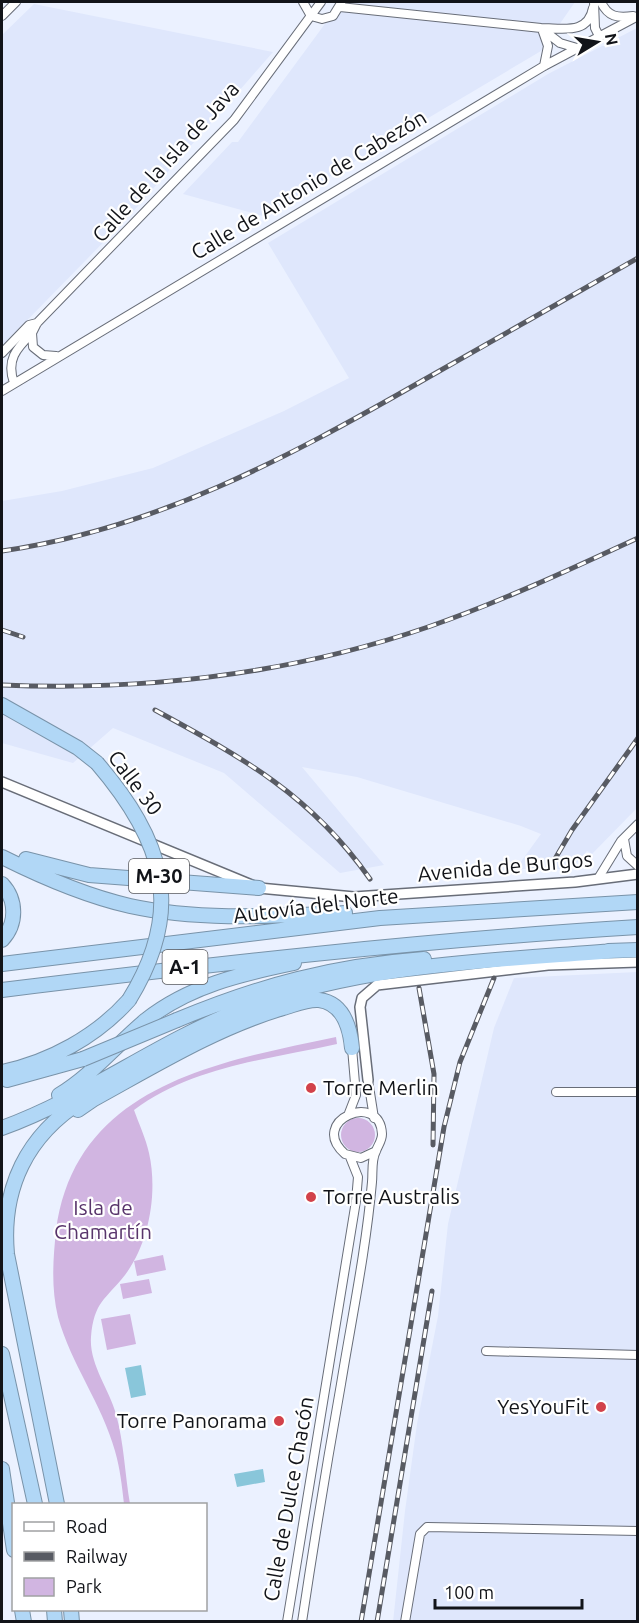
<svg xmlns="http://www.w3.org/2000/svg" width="639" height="1623" font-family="Ubuntu,sans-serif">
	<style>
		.built { fill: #dfe7fc }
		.green { fill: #d1b5e1 }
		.water { fill: #89c6da }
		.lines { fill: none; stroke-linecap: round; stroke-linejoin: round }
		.minor-casing { stroke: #686d78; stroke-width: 10 }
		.tertiary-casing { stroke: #686d78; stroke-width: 12 }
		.motorway-casing { stroke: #7993a9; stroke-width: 16 }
		.minor { stroke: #fff; stroke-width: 8 }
		.tertiary { stroke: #fff; stroke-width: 9 }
		.motorway { stroke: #b1d7f6; stroke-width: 14 }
		.rail-casing { stroke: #585b63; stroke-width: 5 }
		.rail { stroke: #fff; stroke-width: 3; stroke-dasharray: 9; stroke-linecap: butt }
		.motorway-bridge-casing { stroke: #7993a9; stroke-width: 16; stroke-linecap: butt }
		.motorway-bridge { stroke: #b1d7f6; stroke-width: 14 }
		.poi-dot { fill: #d2424a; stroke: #fff; stroke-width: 2 }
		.labels { text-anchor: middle; stroke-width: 4.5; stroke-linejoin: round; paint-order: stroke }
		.shield { fill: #fff; stroke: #595a5e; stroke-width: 1.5 }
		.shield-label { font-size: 20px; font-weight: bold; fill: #121419 }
		.street-label { font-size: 21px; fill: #121419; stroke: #fff }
		.poi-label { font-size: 21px; fill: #121419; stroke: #fff; text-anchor: start }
		.park-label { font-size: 21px; fill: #58346b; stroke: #fff }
	</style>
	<rect width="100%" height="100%" fill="#ebf1ff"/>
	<path class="built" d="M 346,2 L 575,2 L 541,51 L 263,216 L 183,194 L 232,142 L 238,142 L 330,17 Z
		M 34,4 L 273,52 L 130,215 L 2,346 L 2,35 Z
		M 637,28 L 637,808 L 592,854 L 587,851 L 571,869 L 522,869 L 520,863 L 541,834 L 521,826 L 357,777 L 302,767 L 384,865 L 340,873 L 224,773 L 113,728 L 73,763 L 2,743 L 2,501 L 62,491 L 153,468 L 284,411 L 349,378 L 268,243 L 548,74 Z
		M 637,972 L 637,1621 L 393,1622 L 405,1511 L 417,1424 L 438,1316 L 448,1224 L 494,1028 L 514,978 Z"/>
	<path class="green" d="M 336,1037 L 337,1044 C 266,1060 194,1066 134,1110 C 139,1124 146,1139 149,1153 C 158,1193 149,1243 125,1275 C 105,1300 94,1302 91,1337 C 89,1364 109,1389 116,1414 C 124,1443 125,1475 130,1504 L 124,1504 C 122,1486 120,1468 115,1451 C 102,1404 71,1364 58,1317 C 51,1288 53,1260 56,1231 C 75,1085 218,1062 336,1037 Z
		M341 1135a17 17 0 1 1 34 0a17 17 0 1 1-34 0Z
		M 163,1255 L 166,1270 L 137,1276 L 134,1261 Z
		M 149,1279 L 152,1293 L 123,1299 L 120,1284 Z
		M 130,1314 L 136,1344 L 107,1350 L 101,1319 Z"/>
	<path class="water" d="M 141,1365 L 146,1395 L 131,1398 L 125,1368 Z
		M 263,1469 L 265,1482 L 237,1487 L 234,1474 Z"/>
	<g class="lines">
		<defs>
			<path id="minor" d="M 303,2 L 311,16 L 322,19 L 333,16 L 341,3
				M 594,2 L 595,28 L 599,36
				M 601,2 C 608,17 617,18 633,16
				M 340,7 L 541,28 C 563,28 588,35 593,8
				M 2,16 L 16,2
				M 542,29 L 560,43 L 577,48
				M 542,29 L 548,46 L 544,66
				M 2,353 L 29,325 L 37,323
				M 56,356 L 43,355 L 33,347 L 32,333 L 37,323 L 234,120 L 321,2
				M 14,383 C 6,360 16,349 32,333
				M 2,391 L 544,66 L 638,16
				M 624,839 L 627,856 L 638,866
				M 599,877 L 621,841 L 638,824
				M 368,1080 L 374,1118
				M 556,1092 L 638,1092
				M 349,1113 L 356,1095 L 352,1048
				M 486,1351 L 638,1355
				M 287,1622 L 356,1201 L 358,1177 L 350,1157
				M 302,1622 C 314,1542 327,1463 341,1384 C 352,1317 366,1250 372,1182 C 373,1173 371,1160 376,1151 C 378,1145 382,1141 382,1134 C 380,1090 307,1121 345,1154 L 361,1158 L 376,1151
				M 405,1622 L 420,1534 L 427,1527 L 638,1531"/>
			<path id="tertiary" d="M 2,782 L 259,888 L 354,897 L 575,882 L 638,874
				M 368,1080 L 360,1007 L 362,998 L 377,985 L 548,965 L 638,962"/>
			<path id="motorway" d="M 2,705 L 78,748 L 97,763
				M 2,857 C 42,877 86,896 130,906 C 199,921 275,916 345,913
				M 26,859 L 89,875 L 259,888
				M 2,884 C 17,900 17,924 2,940
				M 608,951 L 638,950
				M 2,964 L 380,918 L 638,902
				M 2,990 C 213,964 424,940 638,927
				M 177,1020 C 261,985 333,966 424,959
				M 2,1072 C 50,1062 97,1036 129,1000
				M 7,1080 L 83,1059
				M 59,1095 C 92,1075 116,1045 146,1020 C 189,986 241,974 294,963
				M 78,1110 L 94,1099 C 156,1065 216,1028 283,1008 C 294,1005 307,999 319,1000 C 343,1003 350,1027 352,1048
				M 2,1128 C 85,1098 156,1043 238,1011 C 356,964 489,961 614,951
				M 2,1354 L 35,1504
				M 2,1469 L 14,1550
				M 57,1504 L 7,1254 C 1,1188 27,1135 83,1100
				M 22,1610 L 24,1622
				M 54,1610 L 55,1622
				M 71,1610 L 72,1622"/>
		</defs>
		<use href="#minor" class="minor-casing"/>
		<use href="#tertiary" class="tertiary-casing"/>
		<use href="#motorway" class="motorway-casing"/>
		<use href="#minor" class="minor"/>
		<use href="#tertiary" class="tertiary"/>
		<use href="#motorway" class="motorway"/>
		<defs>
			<path id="rail" d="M 2,551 C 155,529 287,458 420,382 C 493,341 565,299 638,258
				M 2,630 L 23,637
				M 2,685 C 145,691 291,674 428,627 C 500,602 569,570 638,538
				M 155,710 C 243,758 311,795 370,879
				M 549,869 L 572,830 L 638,738
				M 419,988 L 434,1074 L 433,1145
				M 361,1622 L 444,1127 L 460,1062 L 494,978
				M 377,1622 L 432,1291"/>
		</defs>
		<use href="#rail" class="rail-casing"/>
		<use href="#rail" class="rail"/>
		<defs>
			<path id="motorway-bridge" d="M 97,763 C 163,840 186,908 129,1000
				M 83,1059 L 177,1020"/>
		</defs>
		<use href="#motorway-bridge" class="motorway-bridge-casing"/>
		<use href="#motorway-bridge" class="motorway-bridge"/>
	</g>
	<g class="poi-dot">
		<circle cx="311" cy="1088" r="6"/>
		<circle cx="311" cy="1197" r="6"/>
		<circle cx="601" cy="1407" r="6"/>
		<circle cx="279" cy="1421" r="6"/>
	</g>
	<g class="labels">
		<g class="shield">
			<rect x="129" y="859" width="60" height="34" rx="4.5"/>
			<rect x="162.5" y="950" width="45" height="34" rx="4.5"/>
		</g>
		<g class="shield-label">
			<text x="159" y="883">M-30</text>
			<text x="185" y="974">A-1</text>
		</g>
		<g class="street-label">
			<text transform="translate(166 162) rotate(-48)" y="7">Calle de la Isla de Java</text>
			<text transform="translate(309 185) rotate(-31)" y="7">Calle de Antonio de Cabezón</text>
			<text transform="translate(135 783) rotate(53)" y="7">Calle 30</text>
			<text transform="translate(505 867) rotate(-5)" y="7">Avenida de Burgos</text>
			<text transform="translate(316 906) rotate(-7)" y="7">Autovía del Norte</text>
			<text transform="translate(289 1499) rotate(-80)" y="7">Calle de Dulce Chacón</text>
		</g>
		<g class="poi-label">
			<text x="323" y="1095">Torre Merlin</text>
			<text x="323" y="1204">Torre Australis</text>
			<text x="589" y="1414" text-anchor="end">YesYouFit</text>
			<text x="267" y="1428" text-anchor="end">Torre Panorama</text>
		</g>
		<g class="park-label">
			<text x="103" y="1215">Isla de<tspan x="103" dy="24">Chamartín</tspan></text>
		</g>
	</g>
	<rect width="639" height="1623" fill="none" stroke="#121419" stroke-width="6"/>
	<rect x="12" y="1503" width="195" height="108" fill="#ffffff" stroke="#a0a1a3" stroke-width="1.5"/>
	<rect x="24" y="1522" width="30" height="9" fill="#ffffff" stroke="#a0a1a3" stroke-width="1.5"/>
	<text x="66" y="1533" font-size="18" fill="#121419">Road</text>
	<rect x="24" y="1552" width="30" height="9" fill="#585b63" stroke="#a0a1a3" stroke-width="1.5"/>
	<text x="66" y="1563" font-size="18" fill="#121419">Railway</text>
	<rect x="24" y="1578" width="30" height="18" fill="#d1b5e1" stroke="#a0a1a3" stroke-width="1.5"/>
	<text x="66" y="1593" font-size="18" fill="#121419">Park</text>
	<g transform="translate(597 42) rotate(79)" stroke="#ffffff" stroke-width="4.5" paint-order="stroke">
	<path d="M0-4.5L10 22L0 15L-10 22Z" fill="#121419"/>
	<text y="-9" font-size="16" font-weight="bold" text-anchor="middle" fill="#121419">N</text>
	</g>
	<path d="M435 1599v9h147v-9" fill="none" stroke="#121419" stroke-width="3"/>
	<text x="444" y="1599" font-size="18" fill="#121419" stroke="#ffffff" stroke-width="4.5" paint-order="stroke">100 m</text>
</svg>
